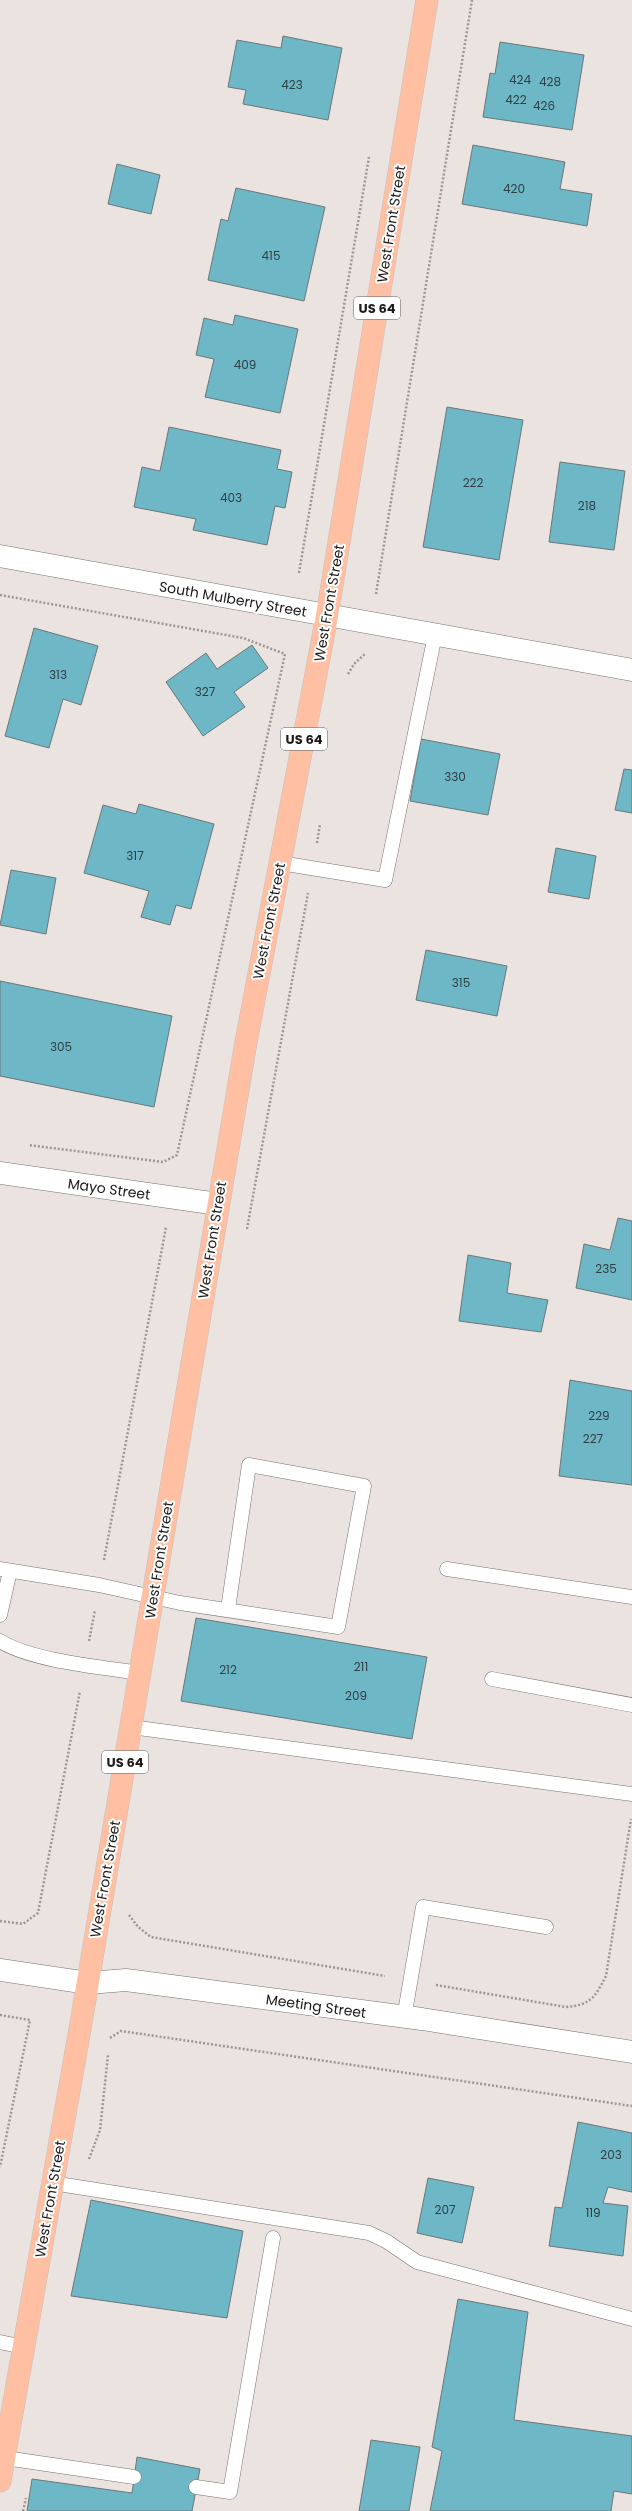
<svg xmlns="http://www.w3.org/2000/svg" width="632" height="2511" font-family="Poppins,sans-serif">
	<style>
		.building { fill: #6eb7c7; stroke: #6d7678 }
		.lines { fill: none; stroke-linecap: round; stroke-linejoin: round }
		.lane-casing { stroke: #79716e; stroke-width: 15 }
		.street-casing { stroke: #79716e; stroke-width: 23 }
		.primary-casing { stroke: #c4c3c3; stroke-width: 23 }
		.path { stroke: #9c9693; stroke-width: 2.5; stroke-dasharray: 2 2; stroke-linecap: butt }
		.lane { stroke: #fff; stroke-width: 14 }
		.street { stroke: #fff; stroke-width: 22 }
		.primary { stroke: #febfa3; stroke-width: 22 }
		.labels { text-anchor: middle; stroke-width: 4; stroke-linejoin: round; paint-order: stroke }
		.number-label { font-size: 12px; fill: #304044 }
		.shield { fill: #fff; stroke: #605e5d; stroke-width: 1 }
		.shield-label { font-size: 13px; font-weight: bold; fill: #1c1918 }
		.street-label { font-size: 14px; fill: #1c1918; stroke: #fff }
	</style>
	<rect width="100%" height="100%" fill="#ebe3df"/>
	<path class="building" d="M 283,36 L 342,48 L 328,120 L 243,104 L 246,90 L 228,87 L 237,40 L 281,48 Z
		M 500,42 L 584,55 L 572,130 L 483,117 L 490,73 L 495,74 Z
		M 473,145 L 565,162 L 560,189 L 592,194 L 587,226 L 462,204 Z
		M 117,164 L 160,175 L 151,214 L 108,204 Z
		M 236,188 L 325,207 L 304,301 L 208,280 L 221,219 L 228,221 Z
		M 235,315 L 298,329 L 280,413 L 205,397 L 214,359 L 196,355 L 204,318 L 233,325 Z
		M 447,407 L 523,420 L 499,560 L 423,547 Z
		M 169,427 L 281,450 L 277,469 L 292,472 L 285,508 L 275,506 L 267,545 L 193,530 L 196,519 L 134,507 L 142,467 L 160,471 Z
		M 560,462 L 625,471 L 614,550 L 549,542 Z
		M 34,628 L 98,646 L 81,705 L 63,699 L 49,748 L 5,736 Z
		M 252,645 L 268,668 L 234,692 L 245,707 L 203,736 L 166,682 L 206,653 L 217,669 Z
		M 421,739 L 500,754 L 488,815 L 410,801 Z
		M 624,769 L 632,770 L 632,813 L 615,810 Z
		M 139,804 L 214,824 L 191,909 L 176,905 L 170,925 L 141,917 L 149,891 L 84,873 L 103,805 L 136,814 Z
		M 556,848 L 596,856 L 589,899 L 548,892 Z
		M 11,870 L 56,878 L 46,934 L 0,925 Z
		M 426,950 L 507,966 L 497,1016 L 416,1000 Z
		M 0,981 L 172,1016 L 154,1107 L 0,1076 Z
		M 618,1218 L 632,1221 L 632,1300 L 576,1288 L 584,1244 L 610,1250 Z
		M 468,1255 L 511,1263 L 507,1293 L 548,1300 L 541,1332 L 459,1321 Z
		M 570,1380 L 632,1391 L 632,1485 L 559,1476 Z
		M 196,1618 L 427,1657 L 412,1739 L 181,1701 Z
		M 578,2122 L 632,2133 L 632,2192 L 608,2187 L 603,2203 L 628,2206 L 623,2256 L 549,2246 L 555,2207 L 562,2208 Z
		M 428,2178 L 474,2187 L 462,2243 L 417,2233 Z
		M 91,2200 L 243,2231 L 227,2318 L 71,2296 Z
		M 458,2299 L 528,2312 L 514,2420 L 632,2436 L 632,2494 L 614,2491 L 611,2511 L 430,2511 L 442,2451 L 432,2447 Z
		M 371,2440 L 420,2447 L 409,2511 L 359,2511 Z
		M 137,2457 L 200,2469 L 192,2511 L 27,2511 L 32,2479 L 132,2493 Z"/>
	<g class="lines">
		<defs>
			<path id="lane" d="M 280,863 L 385,880 L 435,635
				M 0,1569 L 99,1585 L 180,1603 L 338,1627 L 364,1486 L 249,1465 L 228,1609
				M 447,1569 L 632,1597
				M 0,1615 L 10,1571
				M 0,1641 C 32,1661 101,1667 140,1673
				M 492,1679 L 632,1705
				M 131,1727 L 632,1794
				M 404,2018 L 423,1907 L 546,1927
				M 52,2183 L 369,2233 L 386,2241 L 417,2262 L 632,2319
				M 0,2342 L 24,2347
				M 5,2458 L 134,2477
				M 196,2487 L 230,2492 L 273,2238"/>
			<path id="street" d="M 0,556 L 632,670
				M 0,1173 L 218,1204
				M 0,1970 L 88,1983 L 126,1980 L 422,2019 L 632,2052"/>
			<path id="primary" d="M 0,2481 L 80,2029 L 246,1042 L 327,616 L 427,0"/>
		</defs>
		<use href="#lane" class="lane-casing"/>
		<use href="#street" class="street-casing"/>
		<use href="#primary" class="primary-casing"/>
		<path class="path" d="M 299,573 L 369,157
			M 376,594 L 472,0
			M 0,595 L 243,638 L 285,654 L 177,1155 L 163,1162 L 28,1145
			M 348,674 L 354,664 L 365,654
			M 317,843 L 320,824
			M 247,1229 L 308,893
			M 104,1560 L 166,1227
			M 89,1641 L 95,1610
			M 129,1915 L 138,1927 L 151,1937 L 385,1976
			M 0,1921 L 23,1924 L 38,1913 L 80,1691
			M 436,1985 L 566,2007 C 591,2005 595,1997 606,1976 L 631,1819
			M 0,2015 L 30,2020 L 0,2167
			M 110,2038 L 121,2031 L 632,2106
			M 89,2159 L 100,2130 L 108,2055
			M 23,2511 L 26,2498"/>
		<use href="#lane" class="lane"/>
		<use href="#street" class="street"/>
		<use href="#primary" class="primary"/>
	</g>
	<g class="labels">
		<g class="number-label">
			<text x="520" y="84">424</text>
			<text x="550" y="86">428</text>
			<text x="292" y="89">423</text>
			<text x="516" y="104">422</text>
			<text x="544" y="110">426</text>
			<text x="514" y="193">420</text>
			<text x="271" y="260">415</text>
			<text x="245" y="369">409</text>
			<text x="473" y="487">222</text>
			<text x="231" y="502">403</text>
			<text x="587" y="510">218</text>
			<text x="58" y="679">313</text>
			<text x="205" y="696">327</text>
			<text x="455" y="781">330</text>
			<text x="135" y="860">317</text>
			<text x="461" y="987">315</text>
			<text x="61" y="1051">305</text>
			<text x="606" y="1273">235</text>
			<text x="599" y="1420">229</text>
			<text x="593" y="1443">227</text>
			<text x="361" y="1671">211</text>
			<text x="228" y="1674">212</text>
			<text x="356" y="1700">209</text>
			<text x="611" y="2159">203</text>
			<text x="445" y="2214">207</text>
			<text x="593" y="2217">119</text>
		</g>
		<g class="shield">
			<rect x="354" y="297" width="46" height="22" rx="3"/>
			<rect x="281" y="728" width="46" height="22" rx="3"/>
			<rect x="102" y="1751" width="46" height="22" rx="3"/>
		</g>
		<g class="shield-label">
			<text x="377" y="313">US 64</text>
			<text x="304" y="744">US 64</text>
			<text x="125" y="1767">US 64</text>
		</g>
		<g class="street-label">
			<text transform="translate(391 224) rotate(-81)" y="5">West Front Street</text>
			<text transform="translate(233 599) rotate(10)" y="5">South Mulberry Street</text>
			<text transform="translate(329 603) rotate(-80)" y="5">West Front Street</text>
			<text transform="translate(269 921) rotate(-79)" y="5">West Front Street</text>
			<text transform="translate(109 1189) rotate(8)" y="5">Mayo Street</text>
			<text transform="translate(212 1240) rotate(-81)" y="5">West Front Street</text>
			<text transform="translate(159 1560) rotate(-81)" y="5">West Front Street</text>
			<text transform="translate(105 1879) rotate(-80)" y="5">West Front Street</text>
			<text transform="translate(316 2006) rotate(8)" y="5">Meeting Street</text>
			<text transform="translate(50 2199) rotate(-80)" y="5">West Front Street</text>
		</g>
	</g>
</svg>
